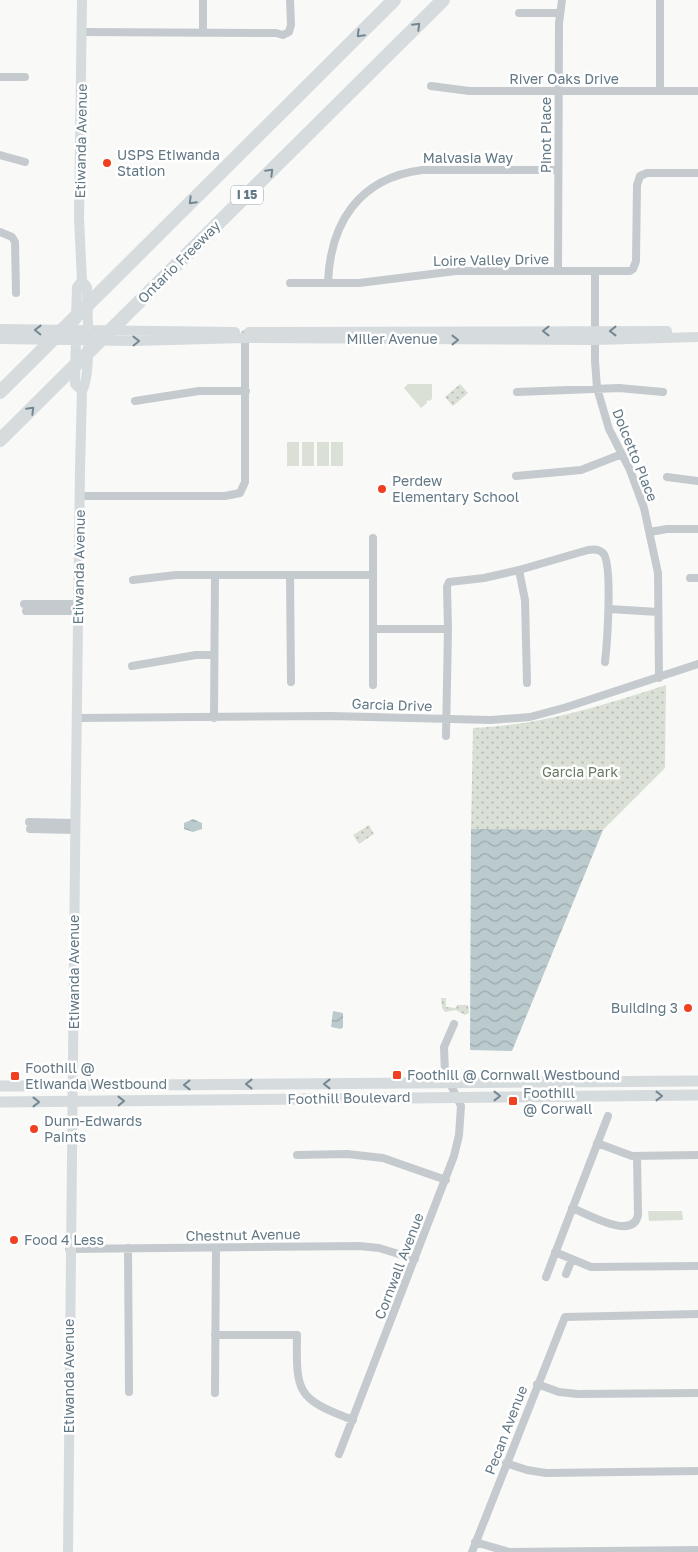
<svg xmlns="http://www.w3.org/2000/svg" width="698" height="1552" font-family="'Golos Text',sans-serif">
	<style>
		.grass { fill: #dae0d6 }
		.park { fill: url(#park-dots) }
		.water { fill: url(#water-waves) }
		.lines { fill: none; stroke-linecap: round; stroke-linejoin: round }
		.street { stroke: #c4cacd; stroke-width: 8 }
		.secondary { stroke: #d6dbde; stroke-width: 10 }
		.primary { stroke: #d6dbde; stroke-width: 11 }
		.highway { stroke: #d6dbde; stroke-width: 14 }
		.oneway { stroke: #738792 }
		.poi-dot { fill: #f04020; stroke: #fff; stroke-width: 2 }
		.labels { text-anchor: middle; stroke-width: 5; stroke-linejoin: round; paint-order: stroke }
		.shield { fill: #fff; stroke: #91a0a9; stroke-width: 1 }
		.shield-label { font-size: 12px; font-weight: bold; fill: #627884 }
		.street-label { font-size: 14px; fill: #627884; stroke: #fff }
		.poi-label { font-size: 14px; fill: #627884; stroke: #fff; text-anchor: start }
		.park-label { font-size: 14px; fill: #687b62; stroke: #fff }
	</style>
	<defs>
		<pattern id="park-dots" width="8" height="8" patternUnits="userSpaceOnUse" patternTransform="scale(1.25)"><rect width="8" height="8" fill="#dae0d6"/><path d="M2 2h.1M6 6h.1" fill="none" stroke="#b4bab3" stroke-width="1.8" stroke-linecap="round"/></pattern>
		<pattern id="water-waves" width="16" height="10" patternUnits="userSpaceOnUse" patternTransform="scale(1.25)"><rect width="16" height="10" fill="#bbcacd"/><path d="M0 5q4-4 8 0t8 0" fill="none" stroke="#9ba9ac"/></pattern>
	</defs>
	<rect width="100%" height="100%" fill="#f9f9f7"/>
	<path class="grass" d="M 408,384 L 432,384 L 432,399 L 429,401 L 427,400 L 427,403 L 421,408 L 404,388 Z
		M 287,442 L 299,442 L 299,466 L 287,466 Z
		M 302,442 L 314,442 L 314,466 L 302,466 Z
		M 317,442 L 329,442 L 329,466 L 317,466 Z
		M 331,442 L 343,442 L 343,466 L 331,466 Z
		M 648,1211 L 682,1211 L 683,1220 L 649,1221 Z"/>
	<path class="park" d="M 460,384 L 468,393 L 453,406 L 445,397 Z
		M 666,685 L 665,768 L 603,830 L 471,829 L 473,728 C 542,725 601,706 666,685 Z
		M 369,825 L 374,834 L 359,844 L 353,835 Z
		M 441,998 L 446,998 L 446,1007 L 456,1008 L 457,1005 L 468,1005 L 469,1013 L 465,1015 L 456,1010 L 445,1012 L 442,1008 Z"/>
	<path class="water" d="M 193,819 L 202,823 L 202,829 L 193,832 L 184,829 L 184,823 Z
		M 471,829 L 603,830 L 512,1051 L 470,1050 Z
		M 333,1011 L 343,1013 L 343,1027 L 341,1029 L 331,1027 Z"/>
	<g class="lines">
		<path class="street" d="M 519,13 L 560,13
			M 82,32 L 276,33 L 283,35 L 289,32 L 291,25 L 290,0
			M 203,33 L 203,0
			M 0,77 L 25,77
			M 431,86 L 469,91 L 698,91
			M 660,91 L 660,0
			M 0,155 L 25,162
			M 0,232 L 12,237 L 15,242 L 16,293
			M 558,271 L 559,23 L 562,0
			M 595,271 L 595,361 L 597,388 L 609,429 L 630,470 L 644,508 L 658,573 L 659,678
			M 290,283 L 359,283 L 456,271 L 630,271 L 633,269 L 636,261 L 637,185 L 640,176 L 647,173 L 698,173
			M 328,283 C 330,223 359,178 422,170 L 558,170
			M 517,392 L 619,388 L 663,392
			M 135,401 L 199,391 L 246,391
			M 516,476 L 581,470 L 622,454
			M 667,477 L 698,481
			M 79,496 L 225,496 L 240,493 L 245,482 L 245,334
			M 650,532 L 667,529 L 698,529
			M 519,570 L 525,600 L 527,683
			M 290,575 L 291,682
			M 690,578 L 698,578
			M 133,580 L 176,575 L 373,575
			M 24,604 L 78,604
			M 609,609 L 658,612
			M 26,611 L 78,611
			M 373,629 L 448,629
			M 132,666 L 196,655 L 214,655
			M 373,685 L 373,538
			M 77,718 L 330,716 L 491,720 L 530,717 L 567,707 L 698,664
			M 214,718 L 215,575
			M 446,736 L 448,629 L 447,587 L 449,582 L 484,578 L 519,570 L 588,550 C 593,549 599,549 603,553 C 613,564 607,644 605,662
			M 29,822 L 75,823
			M 30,829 L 75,830
			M 597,1143 L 632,1156 L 698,1155
			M 297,1155 L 347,1154 L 383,1158 L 446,1180
			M 572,1208 C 588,1214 633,1241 638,1215 L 637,1156
			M 128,1248 L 129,1392
			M 69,1249 L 359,1246 L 379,1248 L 415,1259
			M 555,1252 L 591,1267 L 698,1266
			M 566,1274 L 572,1259
			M 546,1277 L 608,1116
			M 215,1335 L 297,1335 C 296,1393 297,1399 353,1420
			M 537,1384 L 559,1392 L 578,1394 L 698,1393
			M 215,1393 L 216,1248
			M 339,1454 L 454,1156 L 459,1135 L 461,1106 L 445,1073 L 444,1047 L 454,1024
			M 506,1463 L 527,1470 L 546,1473 L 698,1471
			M 475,1542 L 509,1552 L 698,1550
			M 472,1552 L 565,1317 L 698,1314"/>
		<path class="secondary" d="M 76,320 L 77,287 L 82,281
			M 0,329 L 235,332
			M 249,332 L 667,331
			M 76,335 L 75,384 L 82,391
			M 0,339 L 133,341 L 245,338 L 595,340 L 698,337
			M 68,1552 C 69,1191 76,830 80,469 L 82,391 C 92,374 87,311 87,287 L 82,281 L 79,218 L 82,0"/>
		<path class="primary" d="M 0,1086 L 698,1081
			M 0,1102 L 698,1095"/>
		<path class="highway" d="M 0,392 L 394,0
			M 0,440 L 443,0"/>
	</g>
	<defs><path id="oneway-chevron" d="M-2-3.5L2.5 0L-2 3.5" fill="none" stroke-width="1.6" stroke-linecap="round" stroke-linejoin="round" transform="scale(1.25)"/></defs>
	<g class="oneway">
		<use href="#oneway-chevron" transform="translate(417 26) rotate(-45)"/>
		<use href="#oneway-chevron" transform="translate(360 34) rotate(135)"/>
		<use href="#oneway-chevron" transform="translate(270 172) rotate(-45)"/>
		<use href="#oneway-chevron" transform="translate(192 201) rotate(135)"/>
		<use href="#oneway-chevron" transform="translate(38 330) rotate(-179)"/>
		<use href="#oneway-chevron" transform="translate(546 331) rotate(-180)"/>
		<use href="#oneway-chevron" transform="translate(613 331) rotate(180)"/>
		<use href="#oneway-chevron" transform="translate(455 340)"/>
		<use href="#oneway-chevron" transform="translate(136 341) rotate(-1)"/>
		<use href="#oneway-chevron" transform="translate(31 410) rotate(-45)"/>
		<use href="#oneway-chevron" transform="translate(249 1084) rotate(180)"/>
		<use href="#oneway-chevron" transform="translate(327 1084) rotate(-180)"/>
		<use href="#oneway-chevron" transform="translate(187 1085) rotate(179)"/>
		<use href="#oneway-chevron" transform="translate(497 1096)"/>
		<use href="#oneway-chevron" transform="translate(659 1096)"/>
		<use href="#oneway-chevron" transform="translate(121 1101) rotate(-1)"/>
		<use href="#oneway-chevron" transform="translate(36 1102)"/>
	</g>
	<g class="poi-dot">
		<circle cx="107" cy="163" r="5"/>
		<circle cx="382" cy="489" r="5"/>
		<circle cx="688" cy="1008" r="5"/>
		<rect x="392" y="1070" width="10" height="10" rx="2.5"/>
		<rect x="10" y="1071" width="10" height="10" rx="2.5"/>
		<rect x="508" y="1096" width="10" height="10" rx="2.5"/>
		<circle cx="34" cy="1129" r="5"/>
		<circle cx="14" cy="1240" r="5"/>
	</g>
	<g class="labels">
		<rect class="shield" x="231" y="185.5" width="32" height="19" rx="4"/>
		<g class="shield-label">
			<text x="247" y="199">I 15</text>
		</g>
		<g class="street-label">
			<text x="564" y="84">River Oaks Drive</text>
			<text transform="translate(546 135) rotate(-90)" y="5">Pinot Place</text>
			<text transform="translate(81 141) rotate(-89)" y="5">Etiwanda Avenue</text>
			<text x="468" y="163">Malvasia Way</text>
			<text transform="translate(491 260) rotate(-1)" y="5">Loire Valley Drive</text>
			<text transform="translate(179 262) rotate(-45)" y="5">Ontario Freeway</text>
			<text x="392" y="344">Miller Avenue</text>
			<text transform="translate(635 455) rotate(68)" y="5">Dolcetto Place</text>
			<text transform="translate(79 567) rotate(-89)" y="5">Etiwanda Avenue</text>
			<text transform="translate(392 705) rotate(2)" y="5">Garcia Drive</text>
			<text transform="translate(74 972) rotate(-90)" y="5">Etiwanda Avenue</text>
			<text transform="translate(349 1098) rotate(-1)" y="5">Foothill Boulevard</text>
			<text transform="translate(243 1235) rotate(-1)" y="5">Chestnut Avenue</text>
			<text transform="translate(399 1266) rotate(-69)" y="5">Cornwall Avenue</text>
			<text transform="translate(69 1376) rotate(-90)" y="5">Etiwanda Avenue</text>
			<text transform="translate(506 1430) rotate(-69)" y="5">Pecan Avenue</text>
		</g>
		<g class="poi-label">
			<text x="117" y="160">USPS Etiwanda<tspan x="117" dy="16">Station</tspan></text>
			<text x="392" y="486">Perdew<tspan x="392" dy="16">Elementary School</tspan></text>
			<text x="678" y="1013" text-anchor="end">Building 3</text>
			<text x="25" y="1073">Foothill @<tspan x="25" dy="16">Etiwanda Westbound</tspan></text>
			<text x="407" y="1080">Foothill @ Cornwall Westbound</text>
			<text x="523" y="1098">Foothill<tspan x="523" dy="16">@ Corwall</tspan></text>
			<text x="44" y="1126">Dunn-Edwards<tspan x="44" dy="16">Paints</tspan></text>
			<text x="24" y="1245">Food 4 Less</text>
		</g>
		<g class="park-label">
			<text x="580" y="777">Garcia Park</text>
		</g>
	</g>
</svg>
